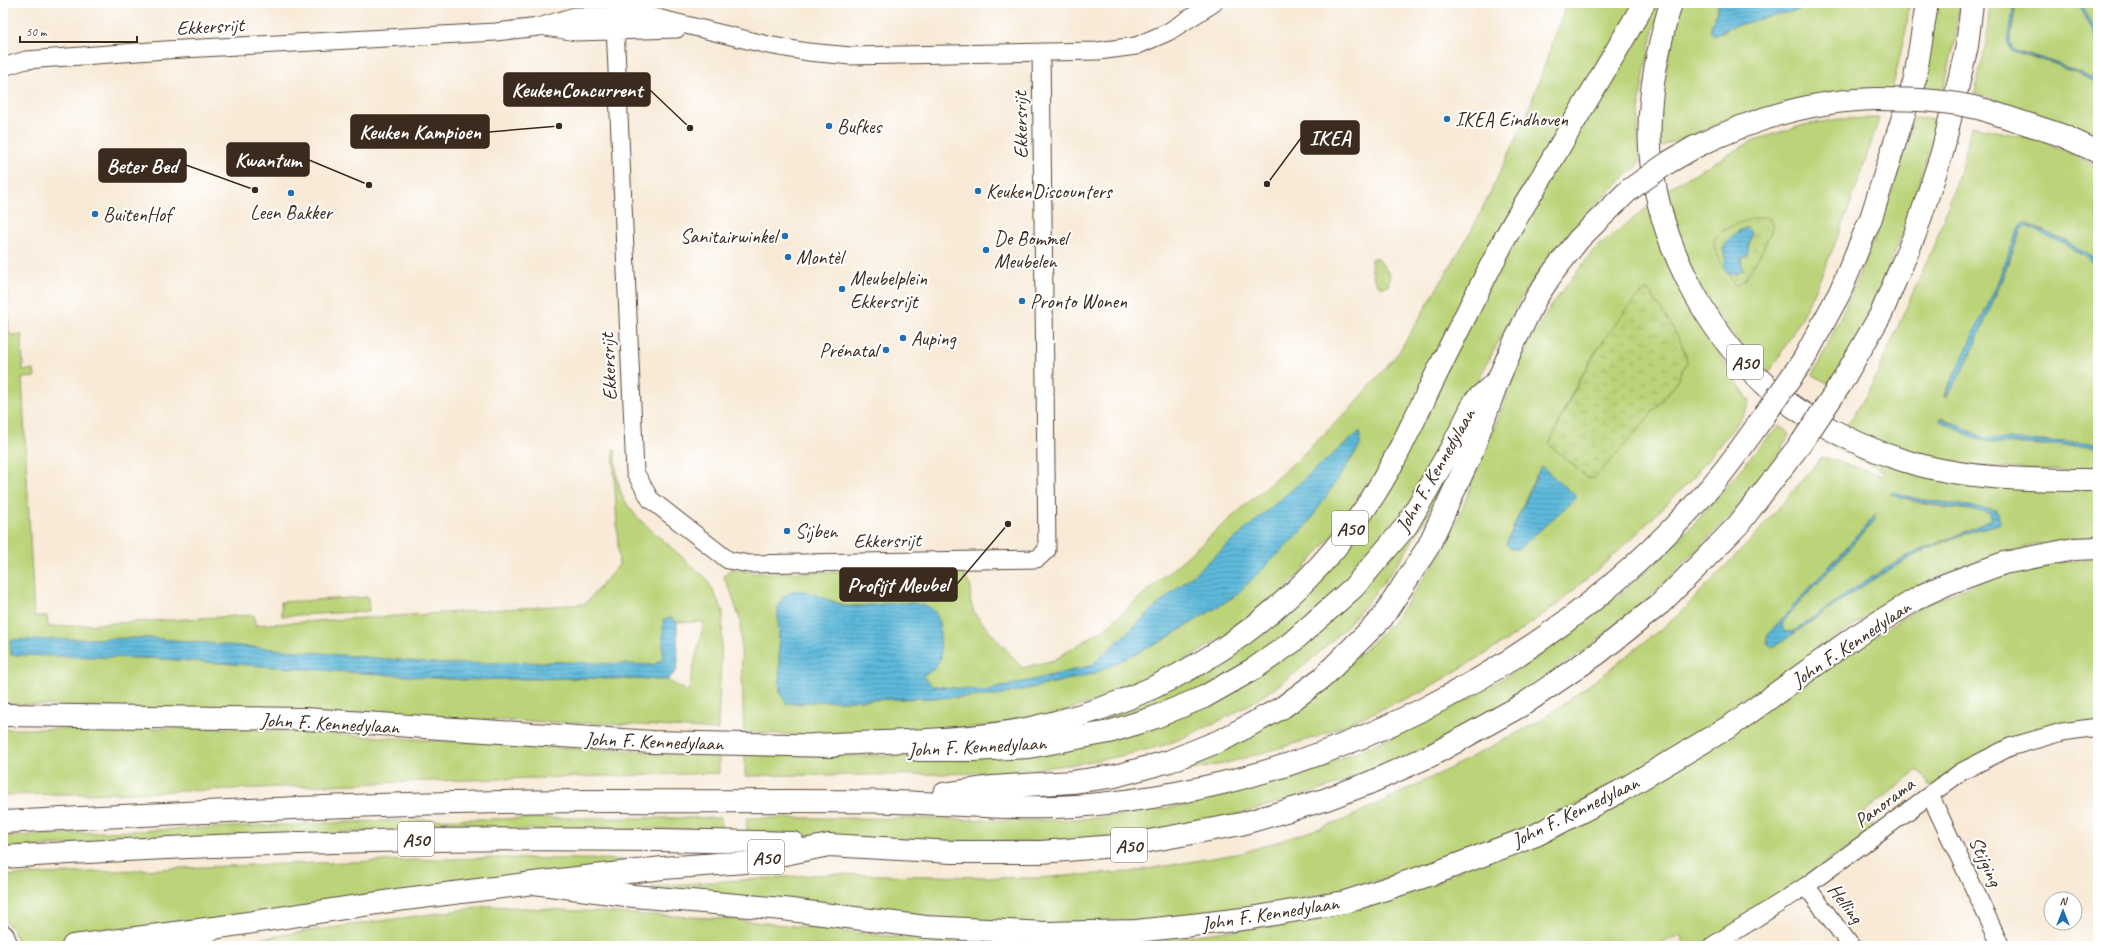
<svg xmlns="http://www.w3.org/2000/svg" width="2101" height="949" font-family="Caveat,sans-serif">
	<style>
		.green { fill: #bbd479; stroke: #7b7f4c; fill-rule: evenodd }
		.wetland { fill: url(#wetland-marsh); stroke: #7b7f4c }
		.park { fill: url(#park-dots); stroke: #7b7f4c }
		.water { fill: url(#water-rules); stroke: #4c727c }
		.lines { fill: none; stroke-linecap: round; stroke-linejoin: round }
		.minor-casing { stroke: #57473a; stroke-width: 19 }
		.trunk-casing { stroke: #57473a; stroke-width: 24 }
		.motorway-casing { stroke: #57473a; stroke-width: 24 }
		.minor { stroke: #fff; stroke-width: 17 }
		.trunk { stroke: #fff; stroke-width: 22 }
		.motorway { stroke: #fff; stroke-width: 22 }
		.trunk-bridge-casing { stroke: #57473a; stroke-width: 24; stroke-linecap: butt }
		.motorway-bridge-casing { stroke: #57473a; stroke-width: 24; stroke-linecap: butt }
		.trunk-bridge { stroke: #fff; stroke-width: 22 }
		.motorway-bridge { stroke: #fff; stroke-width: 22 }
		.poi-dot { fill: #1f6fb2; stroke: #fff; stroke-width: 1.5 }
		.labels { text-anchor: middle; stroke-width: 4; stroke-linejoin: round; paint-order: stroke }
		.shield { fill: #fff; stroke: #766a62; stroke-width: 1 }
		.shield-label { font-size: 19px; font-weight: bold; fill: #3b2a1e }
		.street-label { font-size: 20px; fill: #3b2a1e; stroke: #fff }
		.poi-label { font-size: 20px; fill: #3b2a1e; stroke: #fff; text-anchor: start }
		.leader { fill: none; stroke: #3b2a1e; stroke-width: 1.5 }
		.callout-dot { fill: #3b2a1e; stroke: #fff; stroke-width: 1.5 }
		.callout { fill: #3b2a1e; stroke: #3b2a1e; stroke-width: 1.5 }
		.callout-label { font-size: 21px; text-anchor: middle; font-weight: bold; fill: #fff }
	</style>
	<defs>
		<pattern id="wetland-marsh" width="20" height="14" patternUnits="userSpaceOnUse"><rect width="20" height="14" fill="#bbd479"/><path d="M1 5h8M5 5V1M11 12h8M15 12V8" fill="none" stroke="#a2b668"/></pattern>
		<pattern id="park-dots" width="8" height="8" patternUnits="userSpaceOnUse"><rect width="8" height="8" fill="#bbd479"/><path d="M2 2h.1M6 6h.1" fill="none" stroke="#a2b668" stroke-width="1.8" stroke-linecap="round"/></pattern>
		<pattern id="water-rules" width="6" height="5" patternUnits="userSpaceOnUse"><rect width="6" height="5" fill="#5db9db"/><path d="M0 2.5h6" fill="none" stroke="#4e97b1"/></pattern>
	</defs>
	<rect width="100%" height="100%" fill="#fff"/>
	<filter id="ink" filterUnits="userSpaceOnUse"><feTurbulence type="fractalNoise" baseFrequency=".025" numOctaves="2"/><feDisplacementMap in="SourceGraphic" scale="8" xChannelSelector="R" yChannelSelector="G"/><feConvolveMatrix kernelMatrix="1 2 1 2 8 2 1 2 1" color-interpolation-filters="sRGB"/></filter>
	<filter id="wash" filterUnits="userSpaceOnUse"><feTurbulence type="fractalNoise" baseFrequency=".012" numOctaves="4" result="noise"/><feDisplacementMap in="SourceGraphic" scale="16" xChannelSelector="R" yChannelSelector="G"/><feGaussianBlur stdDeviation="0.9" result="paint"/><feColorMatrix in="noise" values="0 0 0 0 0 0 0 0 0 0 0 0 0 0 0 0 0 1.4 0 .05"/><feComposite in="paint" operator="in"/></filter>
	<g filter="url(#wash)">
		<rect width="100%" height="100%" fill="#f8ead7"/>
		<path class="green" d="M 1567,3 L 1599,5 L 1600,3 L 1637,3 L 1369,493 L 1272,606 L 1146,685 L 1025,724 L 818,736 L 744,732 L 740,620 L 731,592 L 724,577 L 731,568 L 755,573 L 955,570 L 965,576 L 971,588 L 970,599 L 974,613 L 1022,668 L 1054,660 L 1104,629 L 1296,461 L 1354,405 L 1399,352 L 1472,230 L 1524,123 ZM 1249,527 L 1235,596 L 1162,641 L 1093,674 L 996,696 L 804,702 L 800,704 L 780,692 L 778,607 L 803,591 L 847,606 L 916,603 L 921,676 L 933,686 L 985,691 L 1091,666 L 1153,609 Z
			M 1649,3 L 1662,3 C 1646,56 1634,108 1640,164 L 1620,181 L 1573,228 L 1526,289 L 1473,390 L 1399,522 L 1351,579 L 1292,634 L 1206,689 L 1107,728 L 1027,734 L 1150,696 L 1331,562 L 1508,242 Z
			M 1680,3 L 1719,3 L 1710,31 L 1722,33 L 1729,27 L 1826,3 L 1909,3 L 1907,25 L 1892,90 L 1746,114 L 1660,147 L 1661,93 Z
			M 1934,3 L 1959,3 L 1956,36 L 1944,89 L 1918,87 Z
			M 1990,3 L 2014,3 L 2008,45 L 2015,52 L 2060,66 L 2098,83 L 2098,142 L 2051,118 L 1975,93 L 1986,43 Z
			M 2016,3 L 2078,3 L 2098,40 L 2098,81 L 2059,64 L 2013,49 L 2010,43 Z
			M 2081,3 L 2098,3 L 2098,35 Z
			M 1879,118 C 1851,208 1818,299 1766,377 L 1708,303 L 1687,261 L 1667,189 L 1754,140 L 1804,125 L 1839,119 ZM 1770,219 L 1772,225 L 1768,237 L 1746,279 L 1734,285 L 1723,265 Z
			M 1914,118 L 1938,120 C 1914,213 1879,300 1831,385 L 1813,375 C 1853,292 1891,208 1914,118 Z
			M 1971,126 L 2043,141 L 2098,166 L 2098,261 L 2063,240 L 2028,223 L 2020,226 L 1983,318 L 1944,394 L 1945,397 L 1948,395 C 1978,342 2001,285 2022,227 L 2029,227 L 2064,244 L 2098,265 L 2098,444 L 1984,438 L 1944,418 L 1977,439 L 1994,443 L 2098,447 L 2098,472 L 1977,467 L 1906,453 L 1845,428 L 1871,388 L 1937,238 L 1964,160 Z
			M 1649,206 L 1671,270 L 1694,315 L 1750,402 L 1743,416 L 1690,481 L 1621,549 L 1560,602 L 1508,640 L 1421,692 L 1317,737 L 1227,763 L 1145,779 L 1226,749 L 1327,686 L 1394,621 L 1441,553 L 1456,524 L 1526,347 L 1552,304 L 1594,250 ZM 1647,291 L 1685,351 C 1689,363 1681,370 1678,381 L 1636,432 L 1595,477 L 1588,478 L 1551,446 L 1550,443 L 1570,397 L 1594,354 L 1637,297 ZM 1536,475 L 1519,549 L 1506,544 Z
			M 3,220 L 9,335 L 22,335 L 23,370 L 34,370 L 35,377 L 22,378 L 34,616 L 47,616 L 48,627 L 254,615 L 255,625 L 585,604 L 619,565 L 613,449 L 615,449 L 617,478 L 622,496 L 628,506 L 640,520 L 707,579 L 723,611 L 718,730 L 642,725 L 10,704 L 3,701 ZM 671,618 L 677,622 L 704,622 L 688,692 L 667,680 L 584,678 L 464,680 L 147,658 L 11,655 L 10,640 L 148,638 L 444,664 L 558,662 L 654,665 L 663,658 L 664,619 Z
			M 1779,426 L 1790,434 L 1782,446 L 1783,449 L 1730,516 L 1653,594 L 1588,648 L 1521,695 L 1431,745 L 1330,787 L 1236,815 L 1125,836 L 1031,842 L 947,842 L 747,832 L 746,818 C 810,818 874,818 938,819 C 1000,820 1063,823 1124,815 C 1310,790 1508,699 1645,572 C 1670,549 1696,523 1718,497 C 1738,473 1757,448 1779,426 Z
			M 1833,441 L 2098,488 L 2098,537 L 2039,544 L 1977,561 L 1915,587 L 1853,626 L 1720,719 L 1615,786 L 1527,828 L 1433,863 L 1343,891 L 1249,909 L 1137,923 L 1043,928 L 652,890 L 652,886 L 830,874 L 1033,878 L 1130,872 L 1242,853 L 1342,821 L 1443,772 L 1538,722 L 1603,675 L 1677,616 L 1752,539 L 1822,457 L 1882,475 L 1883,471 L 1830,445 ZM 1893,492 L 1918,499 L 1997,510 L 2000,522 L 1999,524 C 1914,543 1847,598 1777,645 L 1771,631 L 1873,518 L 1876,513 L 1875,520 L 1784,620 L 1782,624 L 1783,632 L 1794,631 L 1865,581 L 1905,557 L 1992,520 L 1990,513 L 1987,512 C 1960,508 1915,508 1893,492 Z
			M 1459,453 C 1408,570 1323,675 1204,728 C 1190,734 1176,742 1161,746 C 1027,784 883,772 745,776 L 745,755 L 973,756 L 1110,738 L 1299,645 Z
			M 2098,557 L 2098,723 L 2085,724 L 1931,787 L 1918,770 L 1864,813 L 1876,829 L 1722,934 L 1699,946 L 1686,946 L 1680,935 L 1655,946 L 220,946 L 287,934 L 489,906 L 727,919 L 945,942 L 1042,945 L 1140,943 L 1255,927 L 1438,882 L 1862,644 L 1920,607 L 1981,581 L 2039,565 Z
			M 368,597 L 369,611 L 282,616 L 281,602 Z
			M 230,728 L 546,747 L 719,755 L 719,773 L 429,781 L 133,793 L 3,795 L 3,729 Z
			M 564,818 L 721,818 L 721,829 L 404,830 L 3,848 L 3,837 L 32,835 L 403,820 Z
			M 483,858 L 662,860 L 53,944 L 19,946 L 14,932 L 3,918 L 3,876 L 250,865 Z"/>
		<path class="wetland" d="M 1764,217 L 1770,219 C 1771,221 1772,223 1772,225 C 1772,236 1747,281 1737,286 L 1734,285 L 1728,274 L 1736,274 L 1752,232 L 1748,228 L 1739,230 L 1723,248 L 1726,262 L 1723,266 C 1720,260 1714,250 1714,243 C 1712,230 1753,217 1764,217 Z
			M 1647,291 L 1650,292 C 1661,311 1687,344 1687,364 L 1681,372 L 1678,381 L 1636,432 L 1595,478 L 1588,478 L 1551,446 L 1550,443 C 1570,398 1590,355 1621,317 C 1629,307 1636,297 1647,291 Z"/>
		<path class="park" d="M 1377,257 L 1390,275 L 1388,286 L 1382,287 C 1371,282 1372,270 1371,259 Z"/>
		<path class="water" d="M 1719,3 L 1826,3 L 1730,27 L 1715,36 L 1710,31 Z
			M 2014,3 L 2016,3 L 2010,42 L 2013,49 L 2059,64 L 2098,81 L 2098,83 L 2060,66 L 2011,50 L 2008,41 Z
			M 2078,3 L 2081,3 L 2098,35 L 2098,40 Z
			M 2024,223 L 2063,240 L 2098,261 L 2098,265 L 2064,244 L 2029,227 L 2022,227 C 2013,250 1960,393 1944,396 L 1995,289 L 2018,229 Z
			M 1748,228 L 1752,232 L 1747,256 L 1741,258 L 1743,270 L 1736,274 L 1728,274 L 1723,266 L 1726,262 L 1723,248 C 1730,237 1735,231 1748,228 Z
			M 1941,418 L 1984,438 L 2098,444 L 2098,447 L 1994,443 L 1977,439 L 1940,421 Z
			M 1360,431 L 1360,446 L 1305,528 L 1235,596 L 1162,641 L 1093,674 L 996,696 L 804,702 L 800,704 L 786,703 L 780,692 L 778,607 C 792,573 823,602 847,606 C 867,609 931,591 938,618 C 941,630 940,645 941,658 L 933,670 L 922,676 L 933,686 L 985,691 L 1091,666 L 1153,609 Z
			M 1541,466 L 1577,497 L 1519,549 L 1511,549 L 1506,544 Z
			M 1893,492 L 1918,499 L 1997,510 L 2000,522 L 1999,524 C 1914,542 1847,598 1777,645 L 1772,647 L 1767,643 L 1767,637 L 1771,631 L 1873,518 L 1876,513 L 1875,520 L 1784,620 L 1782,624 L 1784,632 L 1794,631 L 1865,581 L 1905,557 L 1992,520 L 1990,513 L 1987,512 L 1928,504 L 1890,494 Z
			M 671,618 L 677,622 L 678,663 L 676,672 L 667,680 L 584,678 L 464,680 L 147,658 L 11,655 L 10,640 L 149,638 L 444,664 L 558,662 L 654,665 L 663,658 L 663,619 Z"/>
	</g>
	<g filter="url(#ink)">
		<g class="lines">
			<defs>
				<path id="minor" d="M 614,3 L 635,472 L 650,499 L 728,560 L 749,564 L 1037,559 L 1047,550 L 1041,52
					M 546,27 L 576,32 L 677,29
					M 3,67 L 26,60 L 165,50 L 496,32 L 539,27 L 575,16 L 645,15 L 768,45 L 808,52 L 851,56 L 1098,51 L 1136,46 L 1168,32 L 1214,3
					M 1930,795 L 2001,946
					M 1806,886 L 1851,946
					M 1712,946 L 1806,886 L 1961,772 L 2010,747 L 2062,732 L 2098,727"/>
				<path id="trunk" d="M 1985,110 L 2061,135 L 2098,152
					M 1695,147 C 1752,119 1814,100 1877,99
					M 3,715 L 305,719 L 652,742 L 833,746
					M 918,750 L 973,750 L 1029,747 L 1109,732 L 1153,718 L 1204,697 L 1255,668 L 1291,643 L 1354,587 L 1407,525 L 1453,445 L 1475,401 L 1498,380 L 1514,343 L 1536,298 L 1554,271 L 1579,239 L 1629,190
					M 3,936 L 7,946
					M 73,946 L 214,928 L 397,900 L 534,883 L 634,896 L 783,909 L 926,927 L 1046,933 L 1136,931 L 1192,925 L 1251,918 L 1345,902 L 1435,873 L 1536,835 L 1619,792 L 1732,725 L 1856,636 L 1923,595 L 1947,584 L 2004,563 L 2074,549 L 2098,548"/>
				<path id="motorway" d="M 1671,3 C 1657,50 1647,99 1650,148 C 1656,237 1703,330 1770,389 C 1804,418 1860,447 1902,460 C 1965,480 2032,480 2098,480
					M 1804,359 L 1840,292 L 1871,218 L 1915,79 L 1927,3
					M 1840,385 L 1881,314 L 1915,234 L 1942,153 L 1967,46 L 1972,3
					M 815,745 C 883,741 959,742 1026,729 C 1168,700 1290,622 1370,501 C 1391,470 1407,434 1424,400 C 1448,349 1474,299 1500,248 C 1512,223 1528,199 1543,175 C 1576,118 1611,61 1644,3
					M 944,794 L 993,787 L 1072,782 L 1115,776 L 1170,761 L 1224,739 L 1283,707 L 1322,678 L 1382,618 L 1428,547 L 1471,454 L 1498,380
					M 3,822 C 209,811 415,801 620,801 C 712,802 804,800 896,802 C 956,804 1016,810 1076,806 C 1317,788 1548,672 1707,491 C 1728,468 1746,441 1764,416
					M 3,857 C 266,840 530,835 793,843
					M 534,883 L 663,868 L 745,862 L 829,845 L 952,852 L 1041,852 L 1127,845 L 1241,824 L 1324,800 L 1369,783 L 1432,755 L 1524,704 L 1597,654 L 1661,603 L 1700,564 L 1738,525 L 1802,442
					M 178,946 L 214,928"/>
			</defs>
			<use href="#minor" class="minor-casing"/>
			<use href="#trunk" class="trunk-casing"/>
			<use href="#motorway" class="motorway-casing"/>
			<use href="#minor" class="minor"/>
			<use href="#trunk" class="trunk"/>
			<use href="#motorway" class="motorway"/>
			<defs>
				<path id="trunk-bridge" d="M 1877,99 C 1914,99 1949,100 1985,110
					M 1629,190 L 1669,162 L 1695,147"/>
				<path id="motorway-bridge" d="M 1764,416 L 1804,359
					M 1802,442 L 1840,385"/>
			</defs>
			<use href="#trunk-bridge" class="trunk-bridge-casing"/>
			<use href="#motorway-bridge" class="motorway-bridge-casing"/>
			<use href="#trunk-bridge" class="trunk-bridge"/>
			<use href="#motorway-bridge" class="motorway-bridge"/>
		</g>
	</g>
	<g class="poi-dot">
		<circle cx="1447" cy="119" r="4"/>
		<circle cx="829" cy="126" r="4"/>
		<circle cx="978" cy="191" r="4"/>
		<circle cx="291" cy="193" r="4"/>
		<circle cx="95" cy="214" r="4"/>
		<circle cx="785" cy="236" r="4"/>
		<circle cx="986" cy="250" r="4"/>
		<circle cx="788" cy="257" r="4"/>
		<circle cx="842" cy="289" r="4"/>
		<circle cx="1022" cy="301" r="4"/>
		<circle cx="903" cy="338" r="4"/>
		<circle cx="886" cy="350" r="4"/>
		<circle cx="787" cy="531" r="4"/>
	</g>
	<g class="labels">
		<g class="shield">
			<rect x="1727" y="345" width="36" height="34" rx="3"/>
			<rect x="1332" y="511" width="36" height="34" rx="3"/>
			<rect x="398" y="822" width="36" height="34" rx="3"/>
			<rect x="1111" y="828" width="36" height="34" rx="3"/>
			<rect x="748" y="840" width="36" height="34" rx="3"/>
		</g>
		<g class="shield-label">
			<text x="1745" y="369">A50</text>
			<text x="1350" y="535">A50</text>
			<text x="416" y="846">A50</text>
			<text x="1129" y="852">A50</text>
			<text x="766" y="864">A50</text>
		</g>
		<g class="street-label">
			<text transform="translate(210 26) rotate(-3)" y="7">Ekkersrijt</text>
			<text transform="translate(1020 125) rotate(-91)" y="7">Ekkersrijt</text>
			<text transform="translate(608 367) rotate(-93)" y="7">Ekkersrijt</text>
			<text transform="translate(1435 470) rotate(-60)" y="7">John F. Kennedylaan</text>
			<text transform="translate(887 540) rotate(-1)" y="7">Ekkersrijt</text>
			<text transform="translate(1851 643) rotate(-34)" y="7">John F. Kennedylaan</text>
			<text transform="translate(330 723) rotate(3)" y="7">John F. Kennedylaan</text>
			<text transform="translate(654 741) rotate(2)" y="7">John F. Kennedylaan</text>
			<text transform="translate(977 746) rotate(-3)" y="7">John F. Kennedylaan</text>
			<text transform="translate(1884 802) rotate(-37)" y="7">Panorama</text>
			<text transform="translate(1575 811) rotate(-26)" y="7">John F. Kennedylaan</text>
			<text transform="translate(1986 861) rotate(65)" y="7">Stijging</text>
			<text transform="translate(1846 903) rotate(53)" y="7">Helling</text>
			<text transform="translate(1270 913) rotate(-9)" y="7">John F. Kennedylaan</text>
		</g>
		<g class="poi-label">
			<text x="1455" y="126">IKEA Eindhoven</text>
			<text x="837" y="133">Bufkes</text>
			<text x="986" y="198">KeukenDiscounters</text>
			<text x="291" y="219" text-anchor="middle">Leen Bakker</text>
			<text x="103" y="221">BuitenHof</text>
			<text x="777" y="243" text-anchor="end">Sanitairwinkel</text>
			<text x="994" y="245">De Bommel<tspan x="994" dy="23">Meubelen</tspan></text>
			<text x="796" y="264">Montèl</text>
			<text x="850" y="285">Meubelplein<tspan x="850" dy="23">Ekkersrijt</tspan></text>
			<text x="1030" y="308">Pronto Wonen</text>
			<text x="911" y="345">Auping</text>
			<text x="878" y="357" text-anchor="end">Prénatal</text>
			<text x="795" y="538">Sijben</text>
		</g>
	</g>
	<path class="leader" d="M690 128L650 90M559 126L489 132M1267 184L1301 138M369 185L309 160M255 190L186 165M1008 524L957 584"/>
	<g class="callout-dot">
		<circle cx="690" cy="128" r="4"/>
		<circle cx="559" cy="126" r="4"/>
		<circle cx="1267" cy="184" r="4"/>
		<circle cx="369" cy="185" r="4"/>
		<circle cx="255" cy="190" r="4"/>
		<circle cx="1008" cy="524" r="4"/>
	</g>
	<g class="callout">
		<rect x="504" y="73" width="146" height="33" rx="4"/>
		<rect x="351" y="115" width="138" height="33" rx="4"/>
		<rect x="1301" y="121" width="58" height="33" rx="4"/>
		<rect x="227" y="143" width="82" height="33" rx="4"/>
		<rect x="99" y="149" width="87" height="33" rx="4"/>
		<rect x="840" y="568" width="117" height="33" rx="4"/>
	</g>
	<g class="callout-label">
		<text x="577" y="97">KeukenConcurrent</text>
		<text x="420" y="139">Keuken Kampioen</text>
		<text x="1330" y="145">IKEA</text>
		<text x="268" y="167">Kwantum</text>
		<text x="142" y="173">Beter Bed</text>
		<text x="898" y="592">Profijt Meubel</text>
	</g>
	<rect width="2101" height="949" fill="none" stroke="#fff" stroke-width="16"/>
	<g transform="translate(2063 911)"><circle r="19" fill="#ffffff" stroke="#b1aaa5"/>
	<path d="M0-3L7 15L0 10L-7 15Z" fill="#1f6fb2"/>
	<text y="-6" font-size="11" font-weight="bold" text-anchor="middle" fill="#3b2a1e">N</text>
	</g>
	<path d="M20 36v6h117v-6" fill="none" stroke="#3b2a1e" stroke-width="2"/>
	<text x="26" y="36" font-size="12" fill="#3b2a1e" stroke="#ffffff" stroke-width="3" paint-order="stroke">50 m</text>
</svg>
